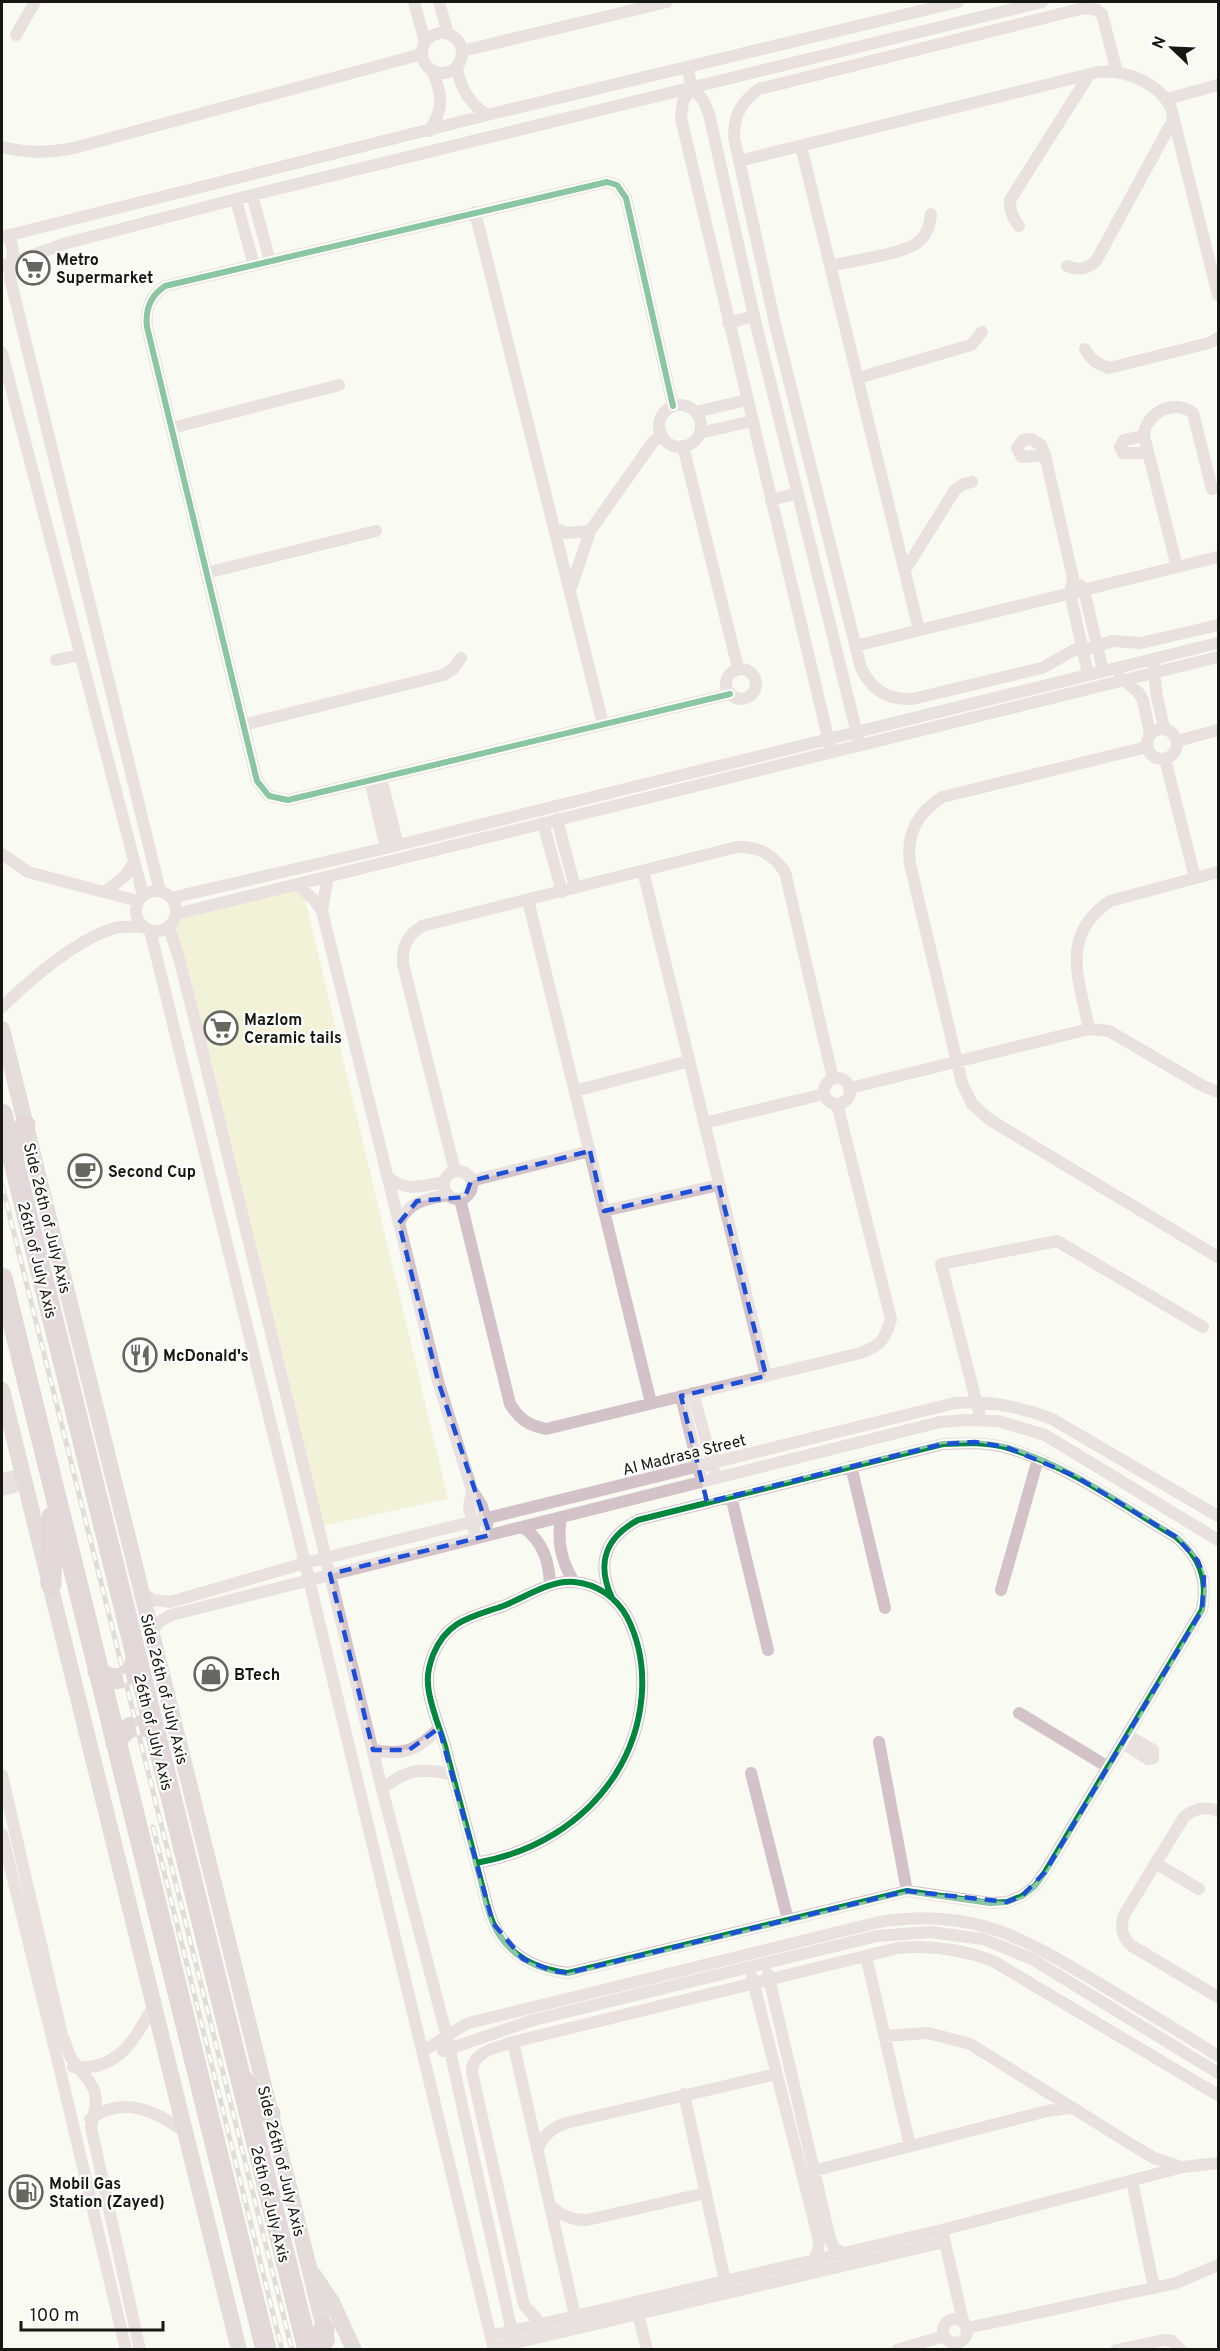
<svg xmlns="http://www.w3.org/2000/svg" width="1220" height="2351" font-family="Overpass,sans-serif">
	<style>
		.green { fill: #e6e8b6 }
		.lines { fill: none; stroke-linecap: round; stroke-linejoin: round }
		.street { stroke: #d4c2c9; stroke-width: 12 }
		.secondary { stroke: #cbb5bf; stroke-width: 16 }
		.highway { stroke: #c6afba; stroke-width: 21 }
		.rail-casing { stroke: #c2babb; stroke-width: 5 }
		.rail { stroke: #fff; stroke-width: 3; stroke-dasharray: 9; stroke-linecap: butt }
		.cycleway-casing { stroke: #fff; stroke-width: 10 }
		.cycleway { stroke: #00873e; stroke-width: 6 }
		.marked { fill: none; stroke: #1d4ed8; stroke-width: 4.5; stroke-dasharray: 12 8; stroke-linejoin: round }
		.labels { text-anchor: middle; stroke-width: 4.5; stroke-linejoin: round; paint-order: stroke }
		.poi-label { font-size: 16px; font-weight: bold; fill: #171813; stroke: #fff; text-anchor: start }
		.street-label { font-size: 16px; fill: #171813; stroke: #fff }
	</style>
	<rect width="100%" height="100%" fill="#f9faf2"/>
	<path class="green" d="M 300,878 L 448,1499 L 322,1526 L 171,912 Z"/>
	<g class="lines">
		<path class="street" d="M 414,2 L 425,42
			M 439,2 L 448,34
			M422 53a20 20 0 1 1 40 0a20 20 0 1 1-40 0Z
			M 16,35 L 35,2
			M 462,51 L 667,2
			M 457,67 C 460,88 469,103 487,115
			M 687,67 L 692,87 L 703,100 L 709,114 L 754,316 L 858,738
			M 1117,72 L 1102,14 L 1097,10 L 1084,8 L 759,89 C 741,102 734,115 734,137 L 775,324 L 861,668 C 872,690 887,700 912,699 L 1042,668 L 1076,649 L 1088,649 L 1112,641 L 1141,643 L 1218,625
			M 692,87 L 683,101 L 681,118 L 830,746
			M 1167,99 L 1218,85
			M 429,131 C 444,110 443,94 432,71
			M 801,146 L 919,630
			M 2,147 C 25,153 46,153 70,149 L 422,54
			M 739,161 L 1098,72 C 1125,69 1159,83 1171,108 L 1218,295
			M 252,195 L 270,261
			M 236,200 L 254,265
			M 475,212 L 603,724
			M 1019,226 C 1012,217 1010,211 1010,200 L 1089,75
			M 7,235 C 18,250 10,261 10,278 L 160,891
			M 2,237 L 487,115 L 958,2
			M 2,266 L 67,243 L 252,195 L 1042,2
			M 830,266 C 850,261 903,254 917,243 C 927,236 930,225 931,214
			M 1067,266 C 1079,271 1087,269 1096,261 L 1174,118
			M 728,323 L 754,316
			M 1085,349 C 1091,360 1097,364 1109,368 L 1209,343 L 1218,338
			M 2,353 L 143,895
			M 858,378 L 971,345 L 982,332
			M659 426a21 21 0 1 1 42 0a21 21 0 1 1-42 0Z
			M 673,406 L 626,198 L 617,185 L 607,182 L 165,286 C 150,296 145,310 147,327 L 257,781 L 269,796 L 288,800 L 730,694
			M 696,412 L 747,400
			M 172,428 L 339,385
			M 700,433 L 752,421
			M 1144,436 L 1124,440 L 1120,447 L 1123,453 L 1148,453
			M 683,446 L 738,668
			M 1045,455 L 1041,445 L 1031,439 L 1023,440 L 1017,448 L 1022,457 L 1045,455 L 1073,578 L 1070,593 L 1088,674
			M 771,500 L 798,493
			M 554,528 L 567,533 L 590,531
			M 1177,567 L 1144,436 C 1145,413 1174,398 1193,413 L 1212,489
			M 905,570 L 955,490 L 963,484 L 972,482
			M 206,573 L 376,531
			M 1080,585 L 1084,590 L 1103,671
			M 571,588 L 590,531 L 653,442 L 662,435
			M 855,646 L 1218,557
			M 56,660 L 80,655
			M 1153,665 L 1157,697 L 1164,728
			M726 684a15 15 0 1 1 30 0a15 15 0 1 1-30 0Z
			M 1120,677 L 1138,692 L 1143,700 L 1150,734
			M 243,725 L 443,675 L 453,669 L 461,658
			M1147 744a15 15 0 1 1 30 0a15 15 0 1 1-30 0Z
			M 1177,741 L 1218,730
			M 1147,747 L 942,797 C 917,814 906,833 910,864 L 962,1083 L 972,1104 L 990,1120 L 1218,1257
			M 1165,759 L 1195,878
			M 381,778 L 398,845
			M 370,780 L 386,848
			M 557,819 L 575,888
			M 543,823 L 562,892
			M 2,854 L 28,872 L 138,901
			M 643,871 L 766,1376
			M 297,884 L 315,901 L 322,911 L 438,1381 L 472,1490 L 482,1506 L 487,1525
			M136 911a20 20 0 1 1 40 0a20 20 0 1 1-40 0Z
			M 106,891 L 125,876 L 134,862
			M 171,898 L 386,848 L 1218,643
			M 528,900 L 651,1403
			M 322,911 L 328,876
			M 176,914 L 1218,657
			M 169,927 L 180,962 L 197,1029 L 382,1789 L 447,2037 L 516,2350
			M 150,930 L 305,1563 L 494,2350
			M 2,1007 C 31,979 77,939 115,928 C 125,926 134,927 143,927
			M 1089,1029 C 1079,978 1059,936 1110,901 L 1218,872
			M824 1091a13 13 0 1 1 26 0a13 13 0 1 1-26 0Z
			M 850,1088 L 1089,1029 L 1109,1031 L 1203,1086 L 1218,1092
			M 575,1091 L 689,1061
			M 704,1123 L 824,1094
			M 455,1171 L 403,964 C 402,946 407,936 422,926 L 737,847 C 759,846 773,855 785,872 L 833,1079
			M444 1185a14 14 0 1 1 28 0a14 14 0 1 1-28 0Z
			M 387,1176 C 405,1193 423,1186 444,1182
			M 471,1181 L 590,1151
			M 460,1199 L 510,1404 C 520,1420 528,1425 546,1429 L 861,1353 C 881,1345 885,1340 891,1319 L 837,1104
			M 604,1211 L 719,1185
			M 399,1223 C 409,1201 426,1199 448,1195
			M 693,1393 L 714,1470
			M 681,1396 L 700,1474
			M 981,1420 L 941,1264 L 1057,1241 L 1203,1327
			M 851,1466 L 885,1608
			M 2,1479 L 24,1474
			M 2,1490 L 26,1484
			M 472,1490 L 469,1507 L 474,1530
			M 731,1496 L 768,1650
			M 561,1517 C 557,1542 561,1561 574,1582
			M 523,1527 C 543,1542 549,1560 550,1585
			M 1001,1590 L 1038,1459
			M 140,1591 L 153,1600 L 170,1602 L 305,1563 L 955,1403 C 990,1401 1020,1406 1052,1419 L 1218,1516
			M 151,1634 L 159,1622 L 171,1615 L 940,1422 L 968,1420 L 998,1421 L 1045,1435 L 1218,1540
			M 1019,1713 L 1108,1767
			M 879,1742 L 907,1891
			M 1122,1743 L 1148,1759 L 1153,1758 L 1153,1750 L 1127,1735
			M 373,1750 C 404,1756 418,1750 439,1728
			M 751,1773 L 788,1920
			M 2,1775 L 62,2035 L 71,2058 L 89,2081 L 95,2092 L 96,2105 L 91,2127 L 140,2350
			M 382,1789 C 407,1769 422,1767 453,1775
			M 1218,1811 C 1205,1806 1195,1808 1184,1817 L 1124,1915 C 1120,1928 1122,1937 1132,1946 L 1218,1997
			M 2,1834 L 61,2074 L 126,2350
			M 476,1863 C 533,1853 583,1824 615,1775 C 645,1728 652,1666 627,1617 C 616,1597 597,1584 574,1582 C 550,1580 526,1597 503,1606 C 472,1617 447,1620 433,1655 C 430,1663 427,1674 428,1683 C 428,1701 440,1728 445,1746 C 456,1789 468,1831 479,1874 C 485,1895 488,1918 500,1936 C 516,1960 541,1970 568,1973 L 907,1891 L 990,1903 L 1007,1902 L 1022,1896 L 1035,1886 L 1045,1872 L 1202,1610 C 1208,1579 1200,1557 1176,1537 C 1122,1505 1069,1466 1008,1448 C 987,1442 965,1443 943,1444 L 638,1520 C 605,1538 596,1563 612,1598
			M 1155,1863 L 1199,1889
			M 866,1956 L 910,2146
			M 768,1974 L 830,2239 L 834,2248 L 843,2253
			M 752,1977 L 819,2240 L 818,2251 L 814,2260
			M 885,2036 L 928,2033 L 970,2044 L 1137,2148 L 1154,2158 L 1181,2167
			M 513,2042 L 575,2316
			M 423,2050 C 440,2043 452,2030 469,2023 L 879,1922 C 976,1906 1026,1940 1105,1987 C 1143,2010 1181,2032 1218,2056
			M 443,2051 L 530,2021 L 766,1963 L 877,1936 L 930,1932 L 983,1939 L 1032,1959 L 1218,2073
			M 73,2067 C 119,2072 134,2039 154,2006
			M 684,2094 L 727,2290
			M 90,2119 C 124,2095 156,2111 185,2132
			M 537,2150 C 543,2136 551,2128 566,2123 L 776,2074
			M 813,2171 L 1047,2111 L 1070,2108
			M 1132,2181 L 1154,2288
			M 550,2205 C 561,2216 572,2220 587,2220 L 706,2193
			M 943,2234 L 963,2321
			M 638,2314 L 647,2350
			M943 2331a12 12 0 1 1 24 0a12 12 0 1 1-24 0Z
			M 541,2324 L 524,2305 L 472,2072 C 472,2051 496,2048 513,2042 L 898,1948 C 931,1945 961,1949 993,1961 L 1218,2095
			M 967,2328 L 1176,2283 L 1218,2265
			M 491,2336 L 942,2230 L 1183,2167 L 1218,2163
			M 494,2348 L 944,2242
			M 897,2350 L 944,2336
			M 1116,2350 L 1164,2340 L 1172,2341 L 1181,2350"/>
		<path class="secondary" d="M 2,1029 L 327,2340
			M 2,1390 L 239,2350
			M 313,2274 L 332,2302 L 354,2350"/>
		<path class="highway" d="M 2,1114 L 308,2350
			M 13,1159 L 25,1125
			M 2,1278 L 266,2350
			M 51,1584 L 52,1517
			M 98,1671 C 113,1685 133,1679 136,1659
			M 116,1744 C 122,1727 138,1721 154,1730
			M 242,2079 L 270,2114
			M 321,2350 L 324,2329"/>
		<defs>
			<path id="rail" d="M 2,1185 L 292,2350
				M 153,1827 L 282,2350"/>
		</defs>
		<use href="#rail" class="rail-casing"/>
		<use href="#rail" class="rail"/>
		<defs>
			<path id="cycleway" d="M 673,406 L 626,198 L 617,185 L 607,182 L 165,286 C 150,296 145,310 147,327 L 257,781 L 269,796 L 288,800 L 730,694
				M 476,1863 C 533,1853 583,1824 615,1775 C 645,1728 652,1666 627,1617 C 616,1597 597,1584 574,1582 C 550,1580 526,1597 503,1606 C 472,1617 447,1620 433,1655 C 430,1663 427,1674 428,1683 C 428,1701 440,1728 445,1746 C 456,1789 468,1831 479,1874 C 485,1895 488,1918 500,1936 C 516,1960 541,1970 568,1973 L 907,1891 L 990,1903 L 1007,1902 L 1022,1896 L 1035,1886 L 1045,1872 L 1202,1610 C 1208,1579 1200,1557 1176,1537 C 1122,1505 1069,1466 1008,1448 C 987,1442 965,1443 943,1444 L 638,1520 C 605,1538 596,1563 612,1598"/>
		</defs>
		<use href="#cycleway" class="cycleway-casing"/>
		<use href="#cycleway" class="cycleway"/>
	</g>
	<path d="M0 0H1220V2351H0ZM 590,1151 L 604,1211 L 719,1185 L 766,1376 L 681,1396 L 707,1502 L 943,1444 L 975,1442 L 1006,1447 L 1075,1476 L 1176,1537 L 1198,1561 L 1204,1577 L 1202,1610 L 1045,1872 L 1022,1896 L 1007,1902 L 907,1891 L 568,1973 L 553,1971 L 523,1959 L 493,1923 L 439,1728 L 409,1750 L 373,1750 L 330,1574 L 490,1535 L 438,1381 L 399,1223 L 417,1201 L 465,1197 L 471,1181 Z" fill="#f9faf2" fill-opacity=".55" fill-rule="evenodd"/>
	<path class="marked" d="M 590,1151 L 604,1211 L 719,1185 L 766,1376 L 681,1396 L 707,1502 L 943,1444 L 975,1442 L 1006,1447 L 1075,1476 L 1176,1537 L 1198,1561 L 1204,1577 L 1202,1610 L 1045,1872 L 1022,1896 L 1007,1902 L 907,1891 L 568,1973 L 553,1971 L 523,1959 L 493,1923 L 439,1728 L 409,1750 L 373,1750 L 330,1574 L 490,1535 L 438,1381 L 399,1223 L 417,1201 L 465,1197 L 471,1181 Z"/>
	<defs>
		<symbol id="supermarket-ring" viewBox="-11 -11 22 22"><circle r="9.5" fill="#fff" stroke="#666761" stroke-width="1.5"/><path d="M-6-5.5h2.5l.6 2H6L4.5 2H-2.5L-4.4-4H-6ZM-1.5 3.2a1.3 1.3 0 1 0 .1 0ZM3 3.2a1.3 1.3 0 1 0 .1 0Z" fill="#666761"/></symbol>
		<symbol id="cafe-ring" viewBox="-11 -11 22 22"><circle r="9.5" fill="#fff" stroke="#666761" stroke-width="1.5"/><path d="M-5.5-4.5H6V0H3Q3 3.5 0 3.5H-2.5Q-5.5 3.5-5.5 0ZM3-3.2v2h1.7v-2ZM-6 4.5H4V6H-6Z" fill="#666761"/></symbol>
		<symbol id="restaurant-ring" viewBox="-11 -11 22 22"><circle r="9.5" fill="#fff" stroke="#666761" stroke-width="1.5"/><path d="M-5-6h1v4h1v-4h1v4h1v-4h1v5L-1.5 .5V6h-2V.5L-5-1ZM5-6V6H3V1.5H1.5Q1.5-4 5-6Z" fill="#666761"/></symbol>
		<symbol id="shop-ring" viewBox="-11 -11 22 22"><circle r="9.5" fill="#fff" stroke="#666761" stroke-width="1.5"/><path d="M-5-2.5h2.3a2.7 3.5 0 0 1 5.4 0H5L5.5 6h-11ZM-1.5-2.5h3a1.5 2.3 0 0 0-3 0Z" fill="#666761"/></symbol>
		<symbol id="fuel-ring" viewBox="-11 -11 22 22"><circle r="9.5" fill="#fff" stroke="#666761" stroke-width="1.5"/><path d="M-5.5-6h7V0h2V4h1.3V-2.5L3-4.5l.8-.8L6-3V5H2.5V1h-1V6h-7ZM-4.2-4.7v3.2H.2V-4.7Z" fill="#666761"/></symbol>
	</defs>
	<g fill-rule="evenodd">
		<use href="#supermarket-ring" x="14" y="249" width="38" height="38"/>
		<use href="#supermarket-ring" x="202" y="1009" width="38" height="38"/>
		<use href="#cafe-ring" x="66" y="1152" width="38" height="38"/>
		<use href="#restaurant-ring" x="121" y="1336" width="38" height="38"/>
		<use href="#shop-ring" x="192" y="1655" width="38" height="38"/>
		<use href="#fuel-ring" x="7" y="2173" width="38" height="38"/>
	</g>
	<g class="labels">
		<g class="poi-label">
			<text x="56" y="265">Metro<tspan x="56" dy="18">Supermarket</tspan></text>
			<text x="244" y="1025">Mazlom<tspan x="244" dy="18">Ceramic tails</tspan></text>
			<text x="108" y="1177">Second Cup</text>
			<text x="163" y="1361">McDonald's</text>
			<text x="234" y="1680">BTech</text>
			<text x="49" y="2189">Mobil Gas<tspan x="49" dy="18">Station (Zayed)</tspan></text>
		</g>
		<g class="street-label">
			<text transform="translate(48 1218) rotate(76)" y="6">Side 26th of July Axis</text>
			<text transform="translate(38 1260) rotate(76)" y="6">26th of July Axis</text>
			<text transform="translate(684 1454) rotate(-14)" y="6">Al Madrasa Street</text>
			<text transform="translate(165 1689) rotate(76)" y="6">Side 26th of July Axis</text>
			<text transform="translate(154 1732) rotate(76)" y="6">26th of July Axis</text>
			<text transform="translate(282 2161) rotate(76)" y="6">Side 26th of July Axis</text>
			<text transform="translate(271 2204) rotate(76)" y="6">26th of July Axis</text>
		</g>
	</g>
	<rect width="1220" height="2351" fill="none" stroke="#171813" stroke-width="6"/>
	<g transform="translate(1172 48) rotate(293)" stroke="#ffffff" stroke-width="4.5" paint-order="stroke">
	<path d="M0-4.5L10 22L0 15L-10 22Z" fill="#171813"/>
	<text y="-9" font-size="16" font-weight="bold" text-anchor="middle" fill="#171813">N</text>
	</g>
	<path d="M21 2321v9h142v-9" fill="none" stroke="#171813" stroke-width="3"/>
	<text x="30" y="2321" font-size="18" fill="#171813" stroke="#ffffff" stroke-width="4.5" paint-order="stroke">100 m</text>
</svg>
